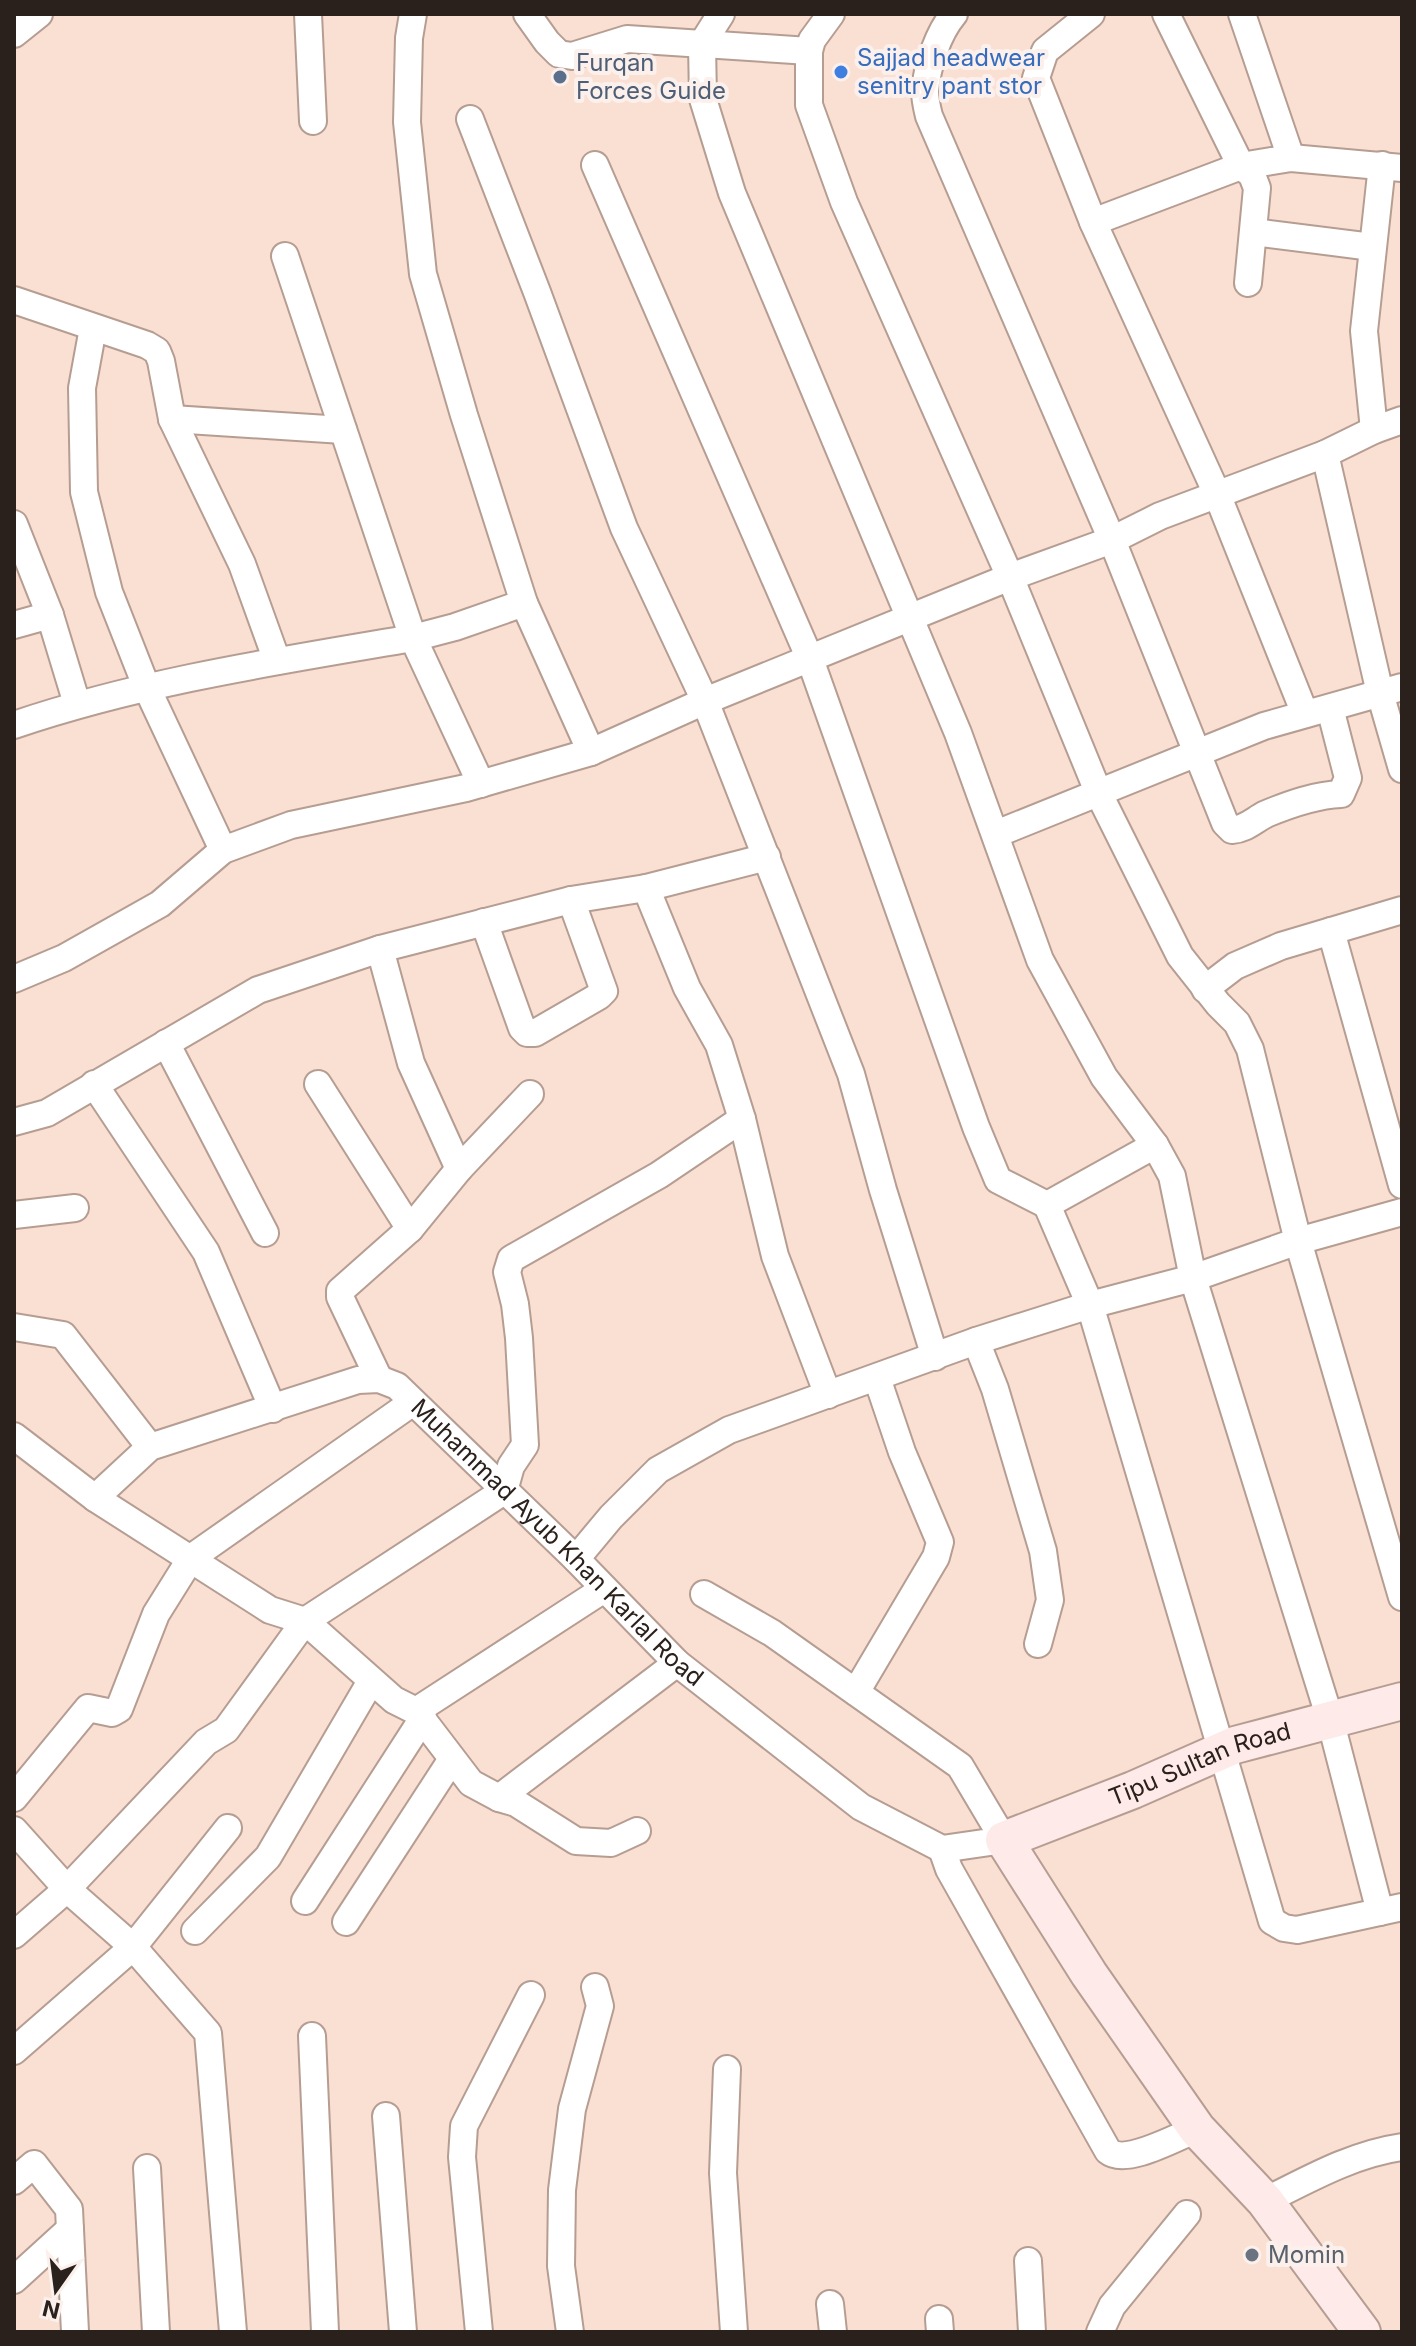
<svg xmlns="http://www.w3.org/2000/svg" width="1416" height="2346" font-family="Inter,sans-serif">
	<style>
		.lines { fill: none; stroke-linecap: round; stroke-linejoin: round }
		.minor-casing { stroke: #b69d92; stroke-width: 30 }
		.secondary-casing { stroke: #b69d92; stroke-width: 40 }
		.minor { stroke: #fff; stroke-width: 26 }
		.secondary { stroke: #feeae9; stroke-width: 36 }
		.shop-dot { fill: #3f7fe0; stroke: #fbf0eb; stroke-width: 3 }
		.service-dot { fill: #5c6f8a; stroke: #fbf0eb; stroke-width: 3 }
		.worship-dot { fill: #6b7280; stroke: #fbf0eb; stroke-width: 3 }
		.labels { text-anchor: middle; stroke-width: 8; stroke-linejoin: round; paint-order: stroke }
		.shop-label { font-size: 24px; fill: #366cbe; stroke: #fbf0eb; text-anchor: start }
		.service-label { font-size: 24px; fill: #4e5e75; stroke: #fbf0eb; text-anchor: start }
		.street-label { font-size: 24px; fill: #2a201c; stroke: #fbf0eb }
		.worship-label { font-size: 24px; fill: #5b616d; stroke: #fbf0eb; text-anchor: start }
	</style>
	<rect width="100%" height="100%" fill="#fadfd3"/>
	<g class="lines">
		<defs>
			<g id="minor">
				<path d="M 308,14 L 313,121"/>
				<path d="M 413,14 L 409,38 L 407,122 L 423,274 L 464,415 L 524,603 L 591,752"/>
				<path d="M 527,14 L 547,42 L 559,54 L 572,56 L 627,39 L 809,51"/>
				<path d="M 721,14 L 702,44 L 703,99 L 732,193 L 958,733 L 1040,960 L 1104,1077 L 1155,1145 L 1172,1176 L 1193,1278 L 1330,1719 L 1380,1912"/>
				<path d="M 831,14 L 812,40 L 809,51 L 809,105 L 844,202 L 1010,577 L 1099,794 L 1180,956 L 1218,1004 L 1237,1023 L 1250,1049 L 1298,1241 L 1402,1597"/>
				<path d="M 954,14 C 938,33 927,66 925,91 C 925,99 927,108 929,116 L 1112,540 L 1225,823 L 1232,830 C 1246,829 1254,820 1266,814 C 1290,804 1315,795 1341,794 L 1348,778 L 1330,708"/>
				<path d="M 1091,14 L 1045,51 L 1036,78 L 1093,222 L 1217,494 L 1305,714"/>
				<path d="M 1166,14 L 1241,166 L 1252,175 L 1257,188 L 1248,283"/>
				<path d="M 1242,14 L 1291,158"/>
				<path d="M 14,34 L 39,14"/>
				<path d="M 470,119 L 537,292 L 624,528 L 705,701 L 851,1074 L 883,1190 L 935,1357"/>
				<path d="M 595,165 L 810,659 L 976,1127 L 998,1180 L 1047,1205"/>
				<path d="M 1093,222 L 1241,166 L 1291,158 L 1402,168"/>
				<path d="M 1254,232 L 1372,247"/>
				<path d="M 285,256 L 413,638 L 481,784"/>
				<path d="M 14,300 L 147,345 L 157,351 L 161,361 L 172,419 L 242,564 L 277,661"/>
				<path d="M 93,328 L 82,388 L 84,492 L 109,592 L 146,686 L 223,850"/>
				<path d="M 172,419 L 343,430"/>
				<path d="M 1374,430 L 1364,331 L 1382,165"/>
				<path d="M 1325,454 L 1380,693 L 1402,769"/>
				<path d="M 14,524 L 50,615 L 14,625"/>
				<path d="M 50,615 L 77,704"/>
				<path d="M 14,725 C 144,681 278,661 413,638 L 455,627 L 524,603"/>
				<path d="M 996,834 L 1264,726 L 1402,687"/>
				<path d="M 646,888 L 687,988 L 719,1045 L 742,1119 L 775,1256 L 828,1395"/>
				<path d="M 484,922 L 522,1028 L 527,1033 L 535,1033 L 599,996 L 604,991 L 571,900"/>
				<path d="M 1331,931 L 1402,1185"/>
				<path d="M 380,949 L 411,1063 L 459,1169"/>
				<path d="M 14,979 L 64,958 L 160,904 L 223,850 L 291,825 L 466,788 L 591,752 L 705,701 L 1010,577 L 1112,540 L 1160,516 L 1325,454 L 1374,430 L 1402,420"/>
				<path d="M 1205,989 L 1235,966 L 1281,946 L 1402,910"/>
				<path d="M 166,1043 L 265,1233"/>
				<path d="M 94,1084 L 206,1252 L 273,1409"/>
				<path d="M 318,1084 L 410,1229"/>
				<path d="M 14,1122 L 47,1113 L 258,990 L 380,949 L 571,900 L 646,888 L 767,857"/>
				<path d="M 1155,1145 L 1047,1205 L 1090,1305 L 1272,1921 L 1284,1928 L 1297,1930 L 1402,1907"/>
				<path d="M 14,1215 L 75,1208"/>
				<path d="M 14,1327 L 63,1335 L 150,1447"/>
				<path d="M 976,1341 L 995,1389 L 1043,1551 L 1050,1600 L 1038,1644"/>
				<path d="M 379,1379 L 340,1297 L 340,1291 L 410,1229 L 459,1169 L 530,1094"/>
				<path d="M 14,1436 L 95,1498 L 270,1610 L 305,1621 L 394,1700 L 416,1711 L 471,1783 L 499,1798 L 516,1803 L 576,1841 L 611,1843 L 637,1831"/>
				<path id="s1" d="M 95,1498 L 150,1447 L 358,1380 L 379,1379 L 397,1386 L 576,1559 L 677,1663 L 861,1807 L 942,1849 L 1004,1840 L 960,1766 L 772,1633 L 704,1594"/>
				<path d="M 576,1559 L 611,1517 L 658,1470 L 729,1430 L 976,1341 L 1090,1305 L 1193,1278 L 1298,1241 L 1402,1212"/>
				<path d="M 856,1692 L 936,1557 L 940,1542 L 902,1452 L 877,1378"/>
				<path d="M 416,1711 L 604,1589"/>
				<path d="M 14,1798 L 88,1708 L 112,1713 L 119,1709 L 156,1614 L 191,1558 L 413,1402"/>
				<path d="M 499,1798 L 677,1663"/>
				<path d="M 14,1830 L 67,1889 L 133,1947 L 208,2033 L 233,2332"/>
				<path d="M 942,1849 L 949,1869 L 1108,2151 C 1126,2166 1176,2137 1197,2129"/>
				<path d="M 305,1901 L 423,1718"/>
				<path d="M 346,1922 L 452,1759"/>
				<path d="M 195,1931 L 268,1857 L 371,1681"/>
				<path d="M 14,1935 L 67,1889 L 206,1742 L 226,1730 L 305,1621 L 504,1491 L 511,1466 L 525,1445 L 519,1338 L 515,1304 L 507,1272 L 511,1259 L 659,1175 L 742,1119"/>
				<path d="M 312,2036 L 325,2332"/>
				<path d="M 14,2051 L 133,1947 L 228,1828"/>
				<path d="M 727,2069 L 723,2173 L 734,2332"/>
				<path d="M 386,2116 L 403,2332"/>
				<path d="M 147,2168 L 156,2332"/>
				<path d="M 14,2181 L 34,2164 L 69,2209 L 75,2332"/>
				<path d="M 1265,2201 C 1309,2179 1353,2154 1402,2147"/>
				<path d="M 1028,2261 L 1032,2332"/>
				<path d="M 14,2280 L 70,2229"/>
				<path d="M 830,2304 L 833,2332"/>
				<path d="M 939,2319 L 940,2332"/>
				<path d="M 479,2332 L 462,2157 L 464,2126 L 531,1995"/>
				<path d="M 570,2332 L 561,2266 L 562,2190 L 572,2109 L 600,2006 L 595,1987"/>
				<path d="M 1100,2332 L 1112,2306 L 1187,2214"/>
			</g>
			<g id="secondary">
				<path id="s2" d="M 1362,2332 L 1265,2201 L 1197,2129 L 1089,1974 L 1004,1840 L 1133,1790 L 1235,1745 L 1402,1701"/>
			</g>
		</defs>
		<use href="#minor" class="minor-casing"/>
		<use href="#secondary" class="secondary-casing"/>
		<use href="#minor" class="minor"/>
		<use href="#secondary" class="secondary"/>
	</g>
	<circle class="shop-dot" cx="841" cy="72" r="8"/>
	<circle class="service-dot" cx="560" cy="77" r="8"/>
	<circle class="worship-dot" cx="1252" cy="2255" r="8"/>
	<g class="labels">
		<g class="shop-label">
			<text x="857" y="66">Sajjad headwear<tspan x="857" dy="28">senitry pant stor</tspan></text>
		</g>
		<g class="service-label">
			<text x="576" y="71">Furqan<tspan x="576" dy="28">Forces Guide</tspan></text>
		</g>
		<g class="street-label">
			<text dy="8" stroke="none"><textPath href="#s1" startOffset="558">Muhammad Ayub Khan Karlal Road</textPath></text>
			<text dy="8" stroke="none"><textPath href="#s2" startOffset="820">Tipu Sultan Road</textPath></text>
		</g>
		<g class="worship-label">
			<text x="1268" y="2263">Momin</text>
		</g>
	</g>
	<rect width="1416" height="2346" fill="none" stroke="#2a201c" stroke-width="32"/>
	<g transform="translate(56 2290) rotate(194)" stroke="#fbf0eb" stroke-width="6" paint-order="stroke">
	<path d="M0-6L14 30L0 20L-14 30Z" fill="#2a201c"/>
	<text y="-12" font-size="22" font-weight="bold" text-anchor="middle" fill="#2a201c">N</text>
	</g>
</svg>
